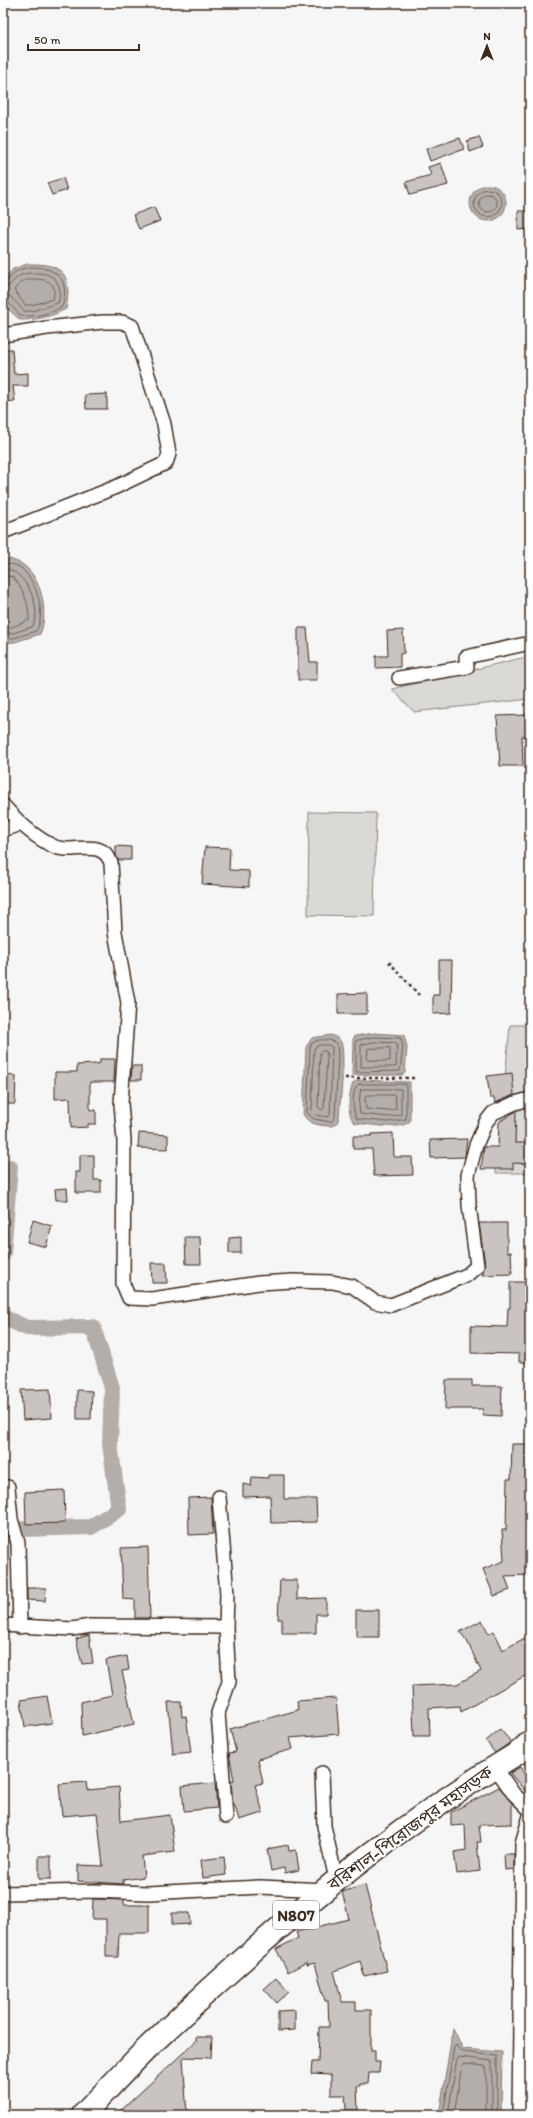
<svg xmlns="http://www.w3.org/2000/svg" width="533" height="2118" font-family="Itim,'Noto Sans Bengali',sans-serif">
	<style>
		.green { fill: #dbd9d6; stroke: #8b827a }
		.water { fill: #b4aeaa; stroke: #847972 }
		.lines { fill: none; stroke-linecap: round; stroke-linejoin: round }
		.shore { stroke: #6b5f56; stroke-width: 1 }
		.canal { stroke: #b4aeaa; stroke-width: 16 }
		.building { fill: #c9c3c1; stroke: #3b2a1e }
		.minor-casing { stroke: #3b2a1e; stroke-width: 16 }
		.trunk-casing { stroke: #3b2a1e; stroke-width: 25 }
		.path { stroke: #3b2a1e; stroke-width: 2.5; stroke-dasharray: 3 3; stroke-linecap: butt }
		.minor { stroke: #fff; stroke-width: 13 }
		.trunk { stroke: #fff; stroke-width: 22 }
		.labels { text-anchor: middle; stroke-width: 4; stroke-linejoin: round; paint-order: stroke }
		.shield { fill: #fff; stroke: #766a62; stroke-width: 1 }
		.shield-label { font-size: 16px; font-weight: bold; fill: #3b2a1e }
		.street-label { font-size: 17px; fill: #3b2a1e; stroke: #fff }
	</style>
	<rect width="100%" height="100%" fill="#f7f6f6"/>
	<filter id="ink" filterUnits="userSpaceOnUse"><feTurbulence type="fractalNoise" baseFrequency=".025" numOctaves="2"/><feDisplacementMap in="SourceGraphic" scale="8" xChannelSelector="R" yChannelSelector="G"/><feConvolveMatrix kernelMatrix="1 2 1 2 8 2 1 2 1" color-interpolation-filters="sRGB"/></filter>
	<g filter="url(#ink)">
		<path class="green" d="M 530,656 L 530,699 L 414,712 L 392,689 Z
			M 309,812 L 376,813 L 374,916 L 308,915 Z
			M 510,1025 L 530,1025 L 530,1173 L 496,1173 Z"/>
		<path class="water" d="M470 203a18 18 0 1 1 36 0a18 18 0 1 1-36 0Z
			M 27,264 C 62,263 73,273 66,309 C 51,317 36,320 20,320 L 6,307 L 3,299 L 3,280 L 13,269 Z
			M 10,559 C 14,561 19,562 22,564 C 42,577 49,614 40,634 L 15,642 L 3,643 L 3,560 Z
			M 374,1033 L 404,1035 L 407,1047 L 405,1073 L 402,1075 L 352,1075 L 353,1039 L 355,1036 Z
			M 331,1035 C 335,1037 339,1038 341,1042 C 346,1058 340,1100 339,1118 L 337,1123 L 332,1126 C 322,1126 308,1125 303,1114 L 306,1047 L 312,1038 Z
			M 358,1080 L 410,1082 L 410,1121 C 401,1131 368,1124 355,1123 C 346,1115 349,1094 353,1083 Z
			M 453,2028 L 463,2049 L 502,2052 L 501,2115 L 439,2115 Z"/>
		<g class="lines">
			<path class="shore" d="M474 203a14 14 0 1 1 28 0a14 14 0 1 1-28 0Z
				M479 203a9 9 0 1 1 18 0a9 9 0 1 1-18 0Z
				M 30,279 C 45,279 58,280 53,299 L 32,305 L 25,305 L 14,290 L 21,282 Z
				M 3,282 C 9,282 10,276 14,273 C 27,263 54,266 62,280 C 66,288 65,299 62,307 C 50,314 35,317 21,316 L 7,301 L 3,299
				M 3,288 C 11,287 12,281 18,277 C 22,273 30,273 36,273 C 56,273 63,284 58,303 L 32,311 L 24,311 L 10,296 L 3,294
				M 3,564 C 9,564 16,564 21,568 C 36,580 47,614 36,631 L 14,638 L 3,639
				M 3,569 C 26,568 44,611 32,627 L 13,633 L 3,634
				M 3,575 L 13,577 C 24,590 29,603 29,620 L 12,627 L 3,628
				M 374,1037 L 401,1038 L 403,1047 L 400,1071 L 356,1072 L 356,1041 Z
				M 319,1040 L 330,1040 L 337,1044 L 338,1056 L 335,1117 L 331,1122 L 314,1119 L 307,1113 L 310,1048 L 311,1044 Z
				M 374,1042 L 397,1043 L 396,1067 L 361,1067 L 361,1045 Z
				M 319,1045 L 329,1045 L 332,1047 L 330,1115 L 328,1117 L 316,1115 L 312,1111 L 314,1049 Z
				M 390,1048 L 390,1061 L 367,1060 L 368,1049 Z
				M 322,1051 L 326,1051 L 327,1056 L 324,1108 L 322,1110 L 318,1107 L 320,1053 Z
				M 359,1084 L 406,1084 L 406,1119 L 388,1122 L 357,1119 C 352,1112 351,1088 359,1084 Z
				M 361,1089 L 401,1089 L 401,1115 L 388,1117 L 360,1114 L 359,1105 Z
				M 367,1095 L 395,1095 L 396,1109 L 388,1111 L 366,1109 L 365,1097 Z
				M 443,2115 L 454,2047 L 456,2045 L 463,2052 L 497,2056 L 497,2115
				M 448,2115 L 457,2058 L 459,2057 L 492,2061 L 492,2115
				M 454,2115 L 462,2065 L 464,2064 L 486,2066 L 486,2115"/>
			<path class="canal" d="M 3,1254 L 10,1167
				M 3,1317 L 27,1328 L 93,1327 L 112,1388 L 110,1444 L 119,1509 L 91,1527 L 23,1529 L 3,1536"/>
		</g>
		<path class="building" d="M 479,137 L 483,147 L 470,152 L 467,141 Z
			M 460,138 L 464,149 L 430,161 L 426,149 Z
			M 441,163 L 448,185 L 410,195 L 406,182 L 431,175 L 428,167 Z
			M 63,178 L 67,190 L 52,195 L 47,183 Z
			M 154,207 L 160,221 L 139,229 L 133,215 Z
			M 518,211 L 530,211 L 530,229 L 518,230 Z
			M 3,349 L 12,349 L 14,374 L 28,373 L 28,386 L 13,386 L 15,401 L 3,402 Z
			M 107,394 L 107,409 L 86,409 L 85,395 Z
			M 298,628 L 307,628 L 310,662 L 317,662 L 317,680 L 298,680 Z
			M 403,630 L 404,653 L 400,654 L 400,667 L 376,668 L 376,656 L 388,656 L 387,631 Z
			M 527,715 L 528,736 L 522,736 L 523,766 L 500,766 L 497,716 Z
			M 116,846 L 131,847 L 131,860 L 118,860 L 116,855 Z
			M 205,847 L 230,848 L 229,870 L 249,871 L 249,887 L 202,884 Z
			M 439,960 L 452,960 L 451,1013 L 433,1014 L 433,995 L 439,995 Z
			M 367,993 L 367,1014 L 338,1014 L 338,994 Z
			M 100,1059 L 115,1059 L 114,1082 L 90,1082 L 90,1110 L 96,1110 L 96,1124 L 88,1124 L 88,1127 L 71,1128 L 70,1098 L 55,1099 L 55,1072 L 77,1072 L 77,1065 L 96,1064 L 100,1063 Z
			M 132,1066 L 141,1066 L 141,1080 L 131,1080 Z
			M 512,1073 L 514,1095 L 495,1103 L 494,1098 L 490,1098 L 487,1076 Z
			M 3,1075 L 16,1076 L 15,1104 L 3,1104 Z
			M 516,1111 L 515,1143 L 530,1143 L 530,1164 L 513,1163 L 513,1169 L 481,1169 L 484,1147 L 498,1147 L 499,1122 Z
			M 139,1133 L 168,1135 L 168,1149 L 138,1148 Z
			M 393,1133 L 394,1157 L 412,1157 L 413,1175 L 374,1176 L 372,1149 L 353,1149 L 353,1136 L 372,1136 L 372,1134 Z
			M 467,1139 L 465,1157 L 431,1158 L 430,1140 Z
			M 80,1155 L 94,1155 L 94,1180 L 101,1180 L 101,1193 L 76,1193 L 76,1172 L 80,1172 Z
			M 67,1188 L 68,1200 L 56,1200 L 55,1189 Z
			M 33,1220 L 52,1226 L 46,1247 L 27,1242 Z
			M 479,1223 L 507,1223 L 507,1252 L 511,1252 L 512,1274 L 482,1275 L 485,1265 Z
			M 185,1237 L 200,1237 L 201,1264 L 186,1264 Z
			M 241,1237 L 241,1253 L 229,1253 L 229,1238 Z
			M 151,1263 L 166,1263 L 167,1283 L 152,1283 Z
			M 510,1282 L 530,1282 L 530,1362 L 519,1362 L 519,1354 L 471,1353 L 471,1326 L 507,1327 L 508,1308 L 510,1308 Z
			M 446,1380 L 472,1380 L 472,1386 L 502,1386 L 501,1416 L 483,1415 L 483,1409 L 445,1409 Z
			M 50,1389 L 52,1418 L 23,1420 L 21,1390 Z
			M 77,1390 L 92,1391 L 91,1419 L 77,1419 Z
			M 512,1444 L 530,1444 L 530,1575 L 505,1576 L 510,1590 L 494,1596 L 483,1569 L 504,1561 L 502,1530 L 506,1530 L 507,1479 L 511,1479 Z
			M 268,1475 L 284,1475 L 284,1499 L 316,1499 L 317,1522 L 271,1523 L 270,1496 L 243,1497 L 243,1484 L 251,1486 L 252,1477 L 268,1478 Z
			M 64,1490 L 65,1523 L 26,1524 L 25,1492 Z
			M 211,1497 L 213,1534 L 189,1535 L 188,1498 Z
			M 148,1547 L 150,1618 L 135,1618 L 135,1600 L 123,1599 L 121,1548 Z
			M 280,1580 L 297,1580 L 297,1599 L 326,1598 L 326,1614 L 316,1614 L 316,1633 L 282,1633 L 282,1619 L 278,1619 Z
			M 27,1588 L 46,1588 L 45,1601 L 27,1600 Z
			M 356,1610 L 379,1610 L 379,1637 L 356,1637 Z
			M 482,1620 L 489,1634 L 494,1631 L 503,1650 L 530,1635 L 530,1673 L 461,1712 L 460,1706 L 429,1708 L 430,1736 L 414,1736 L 412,1686 L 457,1684 L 481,1671 L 467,1641 L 460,1632 Z
			M 89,1635 L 93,1663 L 82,1664 L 76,1639 Z
			M 127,1656 L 129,1670 L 122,1671 L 134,1724 L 82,1736 L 81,1702 L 112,1695 L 106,1660 Z
			M 47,1696 L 52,1723 L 25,1727 L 21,1700 Z
			M 336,1698 L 339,1734 L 290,1738 L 293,1749 L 258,1759 L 263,1783 L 255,1785 L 263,1813 L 239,1820 L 235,1806 L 233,1806 L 231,1781 L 234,1781 L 229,1753 L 236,1752 L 230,1729 L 298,1710 L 297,1701 Z
			M 168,1702 L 181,1702 L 182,1717 L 186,1716 L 191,1752 L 173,1754 Z
			M 500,1729 L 511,1742 L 495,1753 L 486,1741 Z
			M 520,1767 L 530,1783 L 530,1789 L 526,1792 L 510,1773 Z
			M 86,1782 L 87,1790 L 119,1787 L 121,1821 L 170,1815 L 175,1852 L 142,1856 L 144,1877 L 123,1880 L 123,1884 L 78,1881 L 78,1865 L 103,1866 L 97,1813 L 62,1816 L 59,1784 Z
			M 215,1783 L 217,1808 L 184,1811 L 182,1786 Z
			M 499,1787 L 512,1803 L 512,1824 L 479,1825 L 481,1842 L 477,1842 L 480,1871 L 457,1874 L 454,1852 L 466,1850 L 465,1825 L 451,1826 L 451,1812 Z
			M 288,1845 L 289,1851 L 296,1850 L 299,1870 L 285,1873 L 284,1868 L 271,1871 L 267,1849 Z
			M 504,1854 L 514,1854 L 514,1869 L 505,1870 Z
			M 39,1856 L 51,1856 L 51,1879 L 39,1879 Z
			M 224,1857 L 226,1875 L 203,1878 L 201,1860 Z
			M 365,1885 L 387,1971 L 364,1976 L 360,1961 L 334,1971 L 342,2002 L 356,2002 L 356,2010 L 371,2010 L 371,2050 L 375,2050 L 375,2062 L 380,2062 L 379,2073 L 369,2073 L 368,2084 L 360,2084 L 360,2086 L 357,2086 L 358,2110 L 346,2110 L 345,2095 L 331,2095 L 331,2075 L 311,2074 L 312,2062 L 318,2062 L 319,2027 L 329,2027 L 328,2001 L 325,2001 L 315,1963 L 307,1965 L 307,1962 L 288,1972 L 276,1949 L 298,1938 L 296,1932 L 349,1919 L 342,1892 Z
			M 93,1899 L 124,1900 L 124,1905 L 149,1905 L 149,1933 L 119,1933 L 118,1957 L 106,1957 L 106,1919 L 92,1919 Z
			M 172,1913 L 189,1913 L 190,1924 L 172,1925 Z
			M 276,1978 L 289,1992 L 277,2003 L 264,1989 Z
			M 295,2010 L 295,2030 L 278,2031 L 278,2011 Z
			M 196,2037 L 212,2037 L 211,2058 L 183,2057 L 187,2115 L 116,2115 L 196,2041 Z"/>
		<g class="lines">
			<defs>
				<path id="minor" d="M 3,335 L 47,328 L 103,322 L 122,322 L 132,326 L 164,424 L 169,454 L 166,463 L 116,487 L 3,532
					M 399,678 L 467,667 L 466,657 L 530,643
					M 3,805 C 17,821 34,837 53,846 C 72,856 102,836 111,863 L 115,932 L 128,1003 L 121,1103 L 124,1141 L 123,1284 L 129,1298 L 152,1299 L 259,1283 L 293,1281 L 332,1282 L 352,1286 L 375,1302 L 391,1305 L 467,1275 L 477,1266 L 469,1205 L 468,1175 L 476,1145 L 486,1122 L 493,1113 L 515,1103 L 530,1099
					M 3,830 L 21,824
					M 3,1486 L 8,1487 L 11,1519 L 18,1543 L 20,1627
					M 219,1497 L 227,1594 L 226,1627
					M 3,1625 L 72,1629 L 91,1626 L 226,1627 L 229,1682 L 218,1713 L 226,1817
					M 495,1767 L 513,1793 L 530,1810
					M 322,1773 L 324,1826 L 336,1879
					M 3,1893 L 94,1891 L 148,1893 L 260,1887 L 325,1890
					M 519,2115 L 522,1843 L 530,1816"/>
				<path id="trunk" d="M 83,2115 C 109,2088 134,2060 161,2035 C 271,1931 387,1831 518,1753 L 530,1742"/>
			</defs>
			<use href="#minor" class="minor-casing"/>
			<use href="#trunk" class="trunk-casing"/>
			<path class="path" d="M 389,962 L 419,995
				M 345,1078 L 414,1078"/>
			<use href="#minor" class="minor"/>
			<use href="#trunk" class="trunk"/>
		</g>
	</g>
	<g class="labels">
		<rect class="shield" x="273" y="1901" width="46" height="28" rx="3"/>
		<g class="shield-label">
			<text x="296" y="1921">N807</text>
		</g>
		<g class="street-label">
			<text transform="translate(410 1828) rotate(-36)" y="6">বরিশাল-পিরোজপুর মহাসড়ক</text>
		</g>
	</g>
	<rect width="533" height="2118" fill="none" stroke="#fff" stroke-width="16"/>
	<rect x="8" y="8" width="517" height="2102" fill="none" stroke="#3b2a1e" stroke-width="1.5" filter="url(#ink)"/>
	<g transform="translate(487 46)" stroke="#ffffff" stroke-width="3" paint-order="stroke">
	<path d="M0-3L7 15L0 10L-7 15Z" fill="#3b2a1e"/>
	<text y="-6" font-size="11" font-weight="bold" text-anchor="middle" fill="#3b2a1e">N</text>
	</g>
	<path d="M28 44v6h111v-6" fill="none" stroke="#3b2a1e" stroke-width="2"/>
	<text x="34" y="44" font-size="12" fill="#3b2a1e" stroke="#ffffff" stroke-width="3" paint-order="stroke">50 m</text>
</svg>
